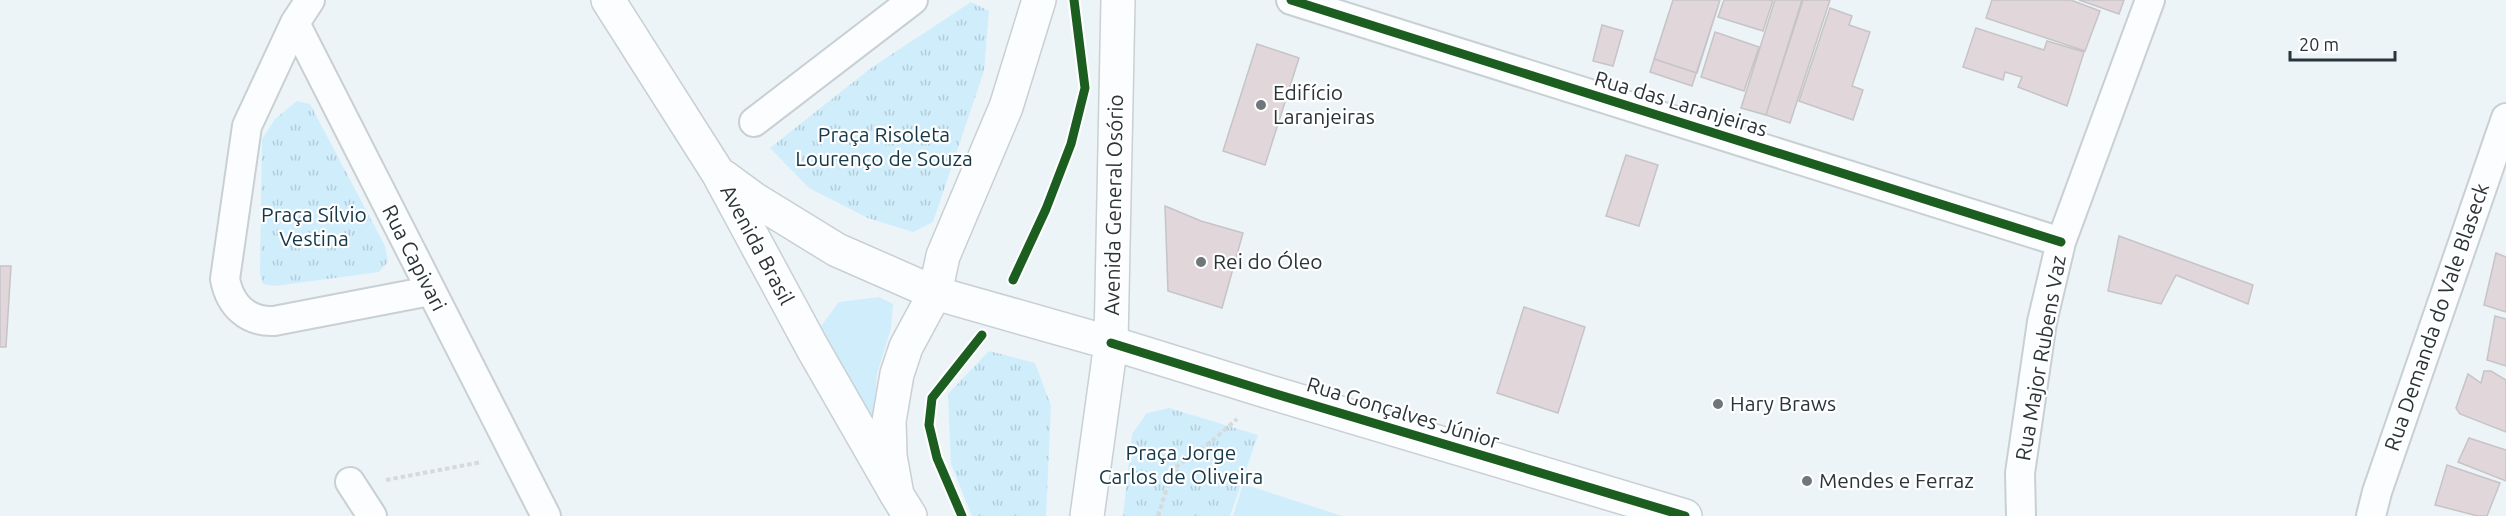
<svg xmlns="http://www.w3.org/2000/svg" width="2506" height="516" font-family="Ubuntu,sans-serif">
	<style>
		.grass { fill: #d0edfb }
		.park { fill: url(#park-tufts) }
		.building { fill: #e1d6d9; stroke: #c6c4c6; stroke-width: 1.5 }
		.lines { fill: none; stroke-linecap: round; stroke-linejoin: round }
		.minor-casing { stroke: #c8d0d4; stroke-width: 32 }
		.tertiary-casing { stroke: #c8d0d4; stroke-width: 36 }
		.secondary-casing { stroke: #c8d0d4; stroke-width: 36 }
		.path { stroke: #d7dadb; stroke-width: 4; stroke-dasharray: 4.5 3; stroke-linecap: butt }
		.minor { stroke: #fcfdfe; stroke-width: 28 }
		.tertiary { stroke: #fcfdfe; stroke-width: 33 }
		.secondary { stroke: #fcfdfe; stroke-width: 33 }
		.cycleway-casing { stroke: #fff; stroke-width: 13 }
		.cycleway { stroke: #1b5e20; stroke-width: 9 }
		.poi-dot { fill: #6f777c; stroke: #fff; stroke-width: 2 }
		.labels { text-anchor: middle; stroke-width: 4.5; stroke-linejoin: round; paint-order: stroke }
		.poi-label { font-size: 21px; fill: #2b3439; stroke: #fff; text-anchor: start }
		.street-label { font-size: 21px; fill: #2b3439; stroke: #fff }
		.park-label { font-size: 21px; fill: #163847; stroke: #fff }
	</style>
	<defs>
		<pattern id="park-tufts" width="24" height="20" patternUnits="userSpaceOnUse" patternTransform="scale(1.5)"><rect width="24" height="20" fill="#d0edfb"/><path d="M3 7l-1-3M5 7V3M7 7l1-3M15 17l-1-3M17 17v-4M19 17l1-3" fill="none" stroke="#b3ccd8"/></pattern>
	</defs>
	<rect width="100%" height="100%" fill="#ecf4f8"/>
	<path class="grass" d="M 879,297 L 893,304 L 891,328 L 877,374 L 873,420 L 821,326 L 839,302 Z
		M 1243,484 L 1342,516 L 1233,516 Z"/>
	<path class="park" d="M 971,2 L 989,11 L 984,71 L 933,222 L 913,232 L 868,218 L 809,188 L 770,148 L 871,68 Z
		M 297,101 L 310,104 L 385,246 L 388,262 L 379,272 L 275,286 L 263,284 L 260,273 L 262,139 L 275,119 Z
		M 989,351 L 1035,363 L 1051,406 L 1046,516 L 972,516 L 951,464 L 948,394 Z
		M 1169,408 L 1258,435 L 1230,516 L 1123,516 L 1132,434 L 1147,413 Z"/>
	<path class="building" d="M 1673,0 L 1720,0 L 1692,86 L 1650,72 Z
		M 1673,0 L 1720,0 L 1697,73 L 1654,59 Z
		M 1724,0 L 1773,0 L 1763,31 L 1718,17 Z
		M 1775,0 L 1802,0 L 1766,115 L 1741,108 Z
		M 1803,0 L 1830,0 L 1790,123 L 1766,115 Z
		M 1992,0 L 2071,0 L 2100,11 L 2085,51 L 1986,18 Z
		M 2079,0 L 2124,0 L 2119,14 Z
		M 1830,8 L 1852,16 L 1849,25 L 1870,32 L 1852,86 L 1863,90 L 1853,120 L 1799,101 Z
		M 1602,25 L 1623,31 L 1613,66 L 1593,61 Z
		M 1976,28 L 2044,50 L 2047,41 L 2084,52 L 2067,106 L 2018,87 L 2022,77 L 2005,72 L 2003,80 L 1963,67 Z
		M 1715,32 L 1759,47 L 1744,91 L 1701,77 Z
		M 1257,44 L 1299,58 L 1265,165 L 1223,151 Z
		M 1626,155 L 1658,165 L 1639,226 L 1606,216 Z
		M 1165,206 L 1201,221 L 1243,233 L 1222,308 L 1168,291 Z
		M 2119,236 L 2253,285 L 2248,304 L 2176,275 L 2161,304 L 2108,291 Z
		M 2496,253 L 2506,257 L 2506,312 L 2484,305 Z
		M 0,266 L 11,266 L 6,347 L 0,347 Z
		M 1524,307 L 1585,327 L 1558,413 L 1497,393 Z
		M 2495,316 L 2506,319 L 2506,366 L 2487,360 Z
		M 2484,371 L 2491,371 L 2506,380 L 2506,432 L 2460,414 L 2456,408 L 2468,374 L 2481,383 Z
		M 2469,438 L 2506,450 L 2506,481 L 2458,462 Z
		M 2447,465 L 2500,483 L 2487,516 L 2478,516 L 2435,505 Z"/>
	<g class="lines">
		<defs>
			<path id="minor" d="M 310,0 L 295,23 L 546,516
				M 1291,0 L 2061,242
				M 295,23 L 247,126 L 225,279 C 230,305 247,322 274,321 L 430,291
				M 754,122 L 913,0
				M 350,482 L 372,516
				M 2021,516 L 2020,473 L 2042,322 L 2061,242 L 2150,0
				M 2371,516 L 2377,492 L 2506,118"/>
			<path id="tertiary" d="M 1111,343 L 1266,391 L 1685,516"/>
			<path id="secondary" d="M 608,0 L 718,173 L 812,347 L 897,495
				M 724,177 L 754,199 L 837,250 L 935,293 L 1111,343
				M 910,516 L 897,495 L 890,456 L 889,421 L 897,374 L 906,347 L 935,293 L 943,256 L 1006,107 L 1039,0
				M 1087,516 L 1111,343 L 1118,0"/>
		</defs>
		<use href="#minor" class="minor-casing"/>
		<use href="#tertiary" class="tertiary-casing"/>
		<use href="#secondary" class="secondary-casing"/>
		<path class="path" d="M 386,480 L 482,462
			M 1158,516 L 1173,469 L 1212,441 L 1237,419"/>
		<use href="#minor" class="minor"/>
		<use href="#tertiary" class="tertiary"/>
		<use href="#secondary" class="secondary"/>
		<defs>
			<path id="cycleway" d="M 1291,0 L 2061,242
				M 1013,280 L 1046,209 L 1071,144 L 1085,88 L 1074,0
				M 1111,343 L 1266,391 L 1685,516
				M 962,516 L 937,458 L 929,425 L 932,398 L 982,335"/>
		</defs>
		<use href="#cycleway" class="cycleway-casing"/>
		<use href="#cycleway" class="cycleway"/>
	</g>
	<g class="poi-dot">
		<circle cx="1261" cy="105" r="6"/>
		<circle cx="1201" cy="262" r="6"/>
		<circle cx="1718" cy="404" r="6"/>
		<circle cx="1807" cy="481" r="6"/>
	</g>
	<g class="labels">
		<g class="poi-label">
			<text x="1273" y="100">Edifício<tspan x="1273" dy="24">Laranjeiras</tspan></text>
			<text x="1213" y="269">Rei do Óleo</text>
			<text x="1730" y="411">Hary Braws</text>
			<text x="1819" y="488">Mendes e Ferraz</text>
		</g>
		<g class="street-label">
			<text transform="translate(1681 104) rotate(17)" y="7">Rua das Laranjeiras</text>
			<text transform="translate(1114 205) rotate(-89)" y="7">Avenida General Osório</text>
			<text transform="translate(757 245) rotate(62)" y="7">Avenida Brasil</text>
			<text transform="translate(414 258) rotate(63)" y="7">Rua Capivari</text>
			<text transform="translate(2437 317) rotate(-71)" y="7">Rua Demanda do Vale Blaseck</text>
			<text transform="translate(2041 358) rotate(-80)" y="7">Rua Major Rubens Vaz</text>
			<text transform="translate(1403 413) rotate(17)" y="7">Rua Gonçalves Júnior</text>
		</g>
		<g class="park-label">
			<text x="884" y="142">Praça Risoleta<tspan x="884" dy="24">Lourenço de Souza</tspan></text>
			<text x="314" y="222">Praça Sílvio<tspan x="314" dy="24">Vestina</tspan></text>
			<text x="1181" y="460">Praça Jorge<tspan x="1181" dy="24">Carlos de Oliveira</tspan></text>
		</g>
	</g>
	<path d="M2290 51v9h105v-9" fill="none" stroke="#2b3439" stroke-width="3"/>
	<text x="2299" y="51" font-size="18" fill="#2b3439" stroke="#ffffff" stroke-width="4.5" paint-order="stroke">20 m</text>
</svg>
